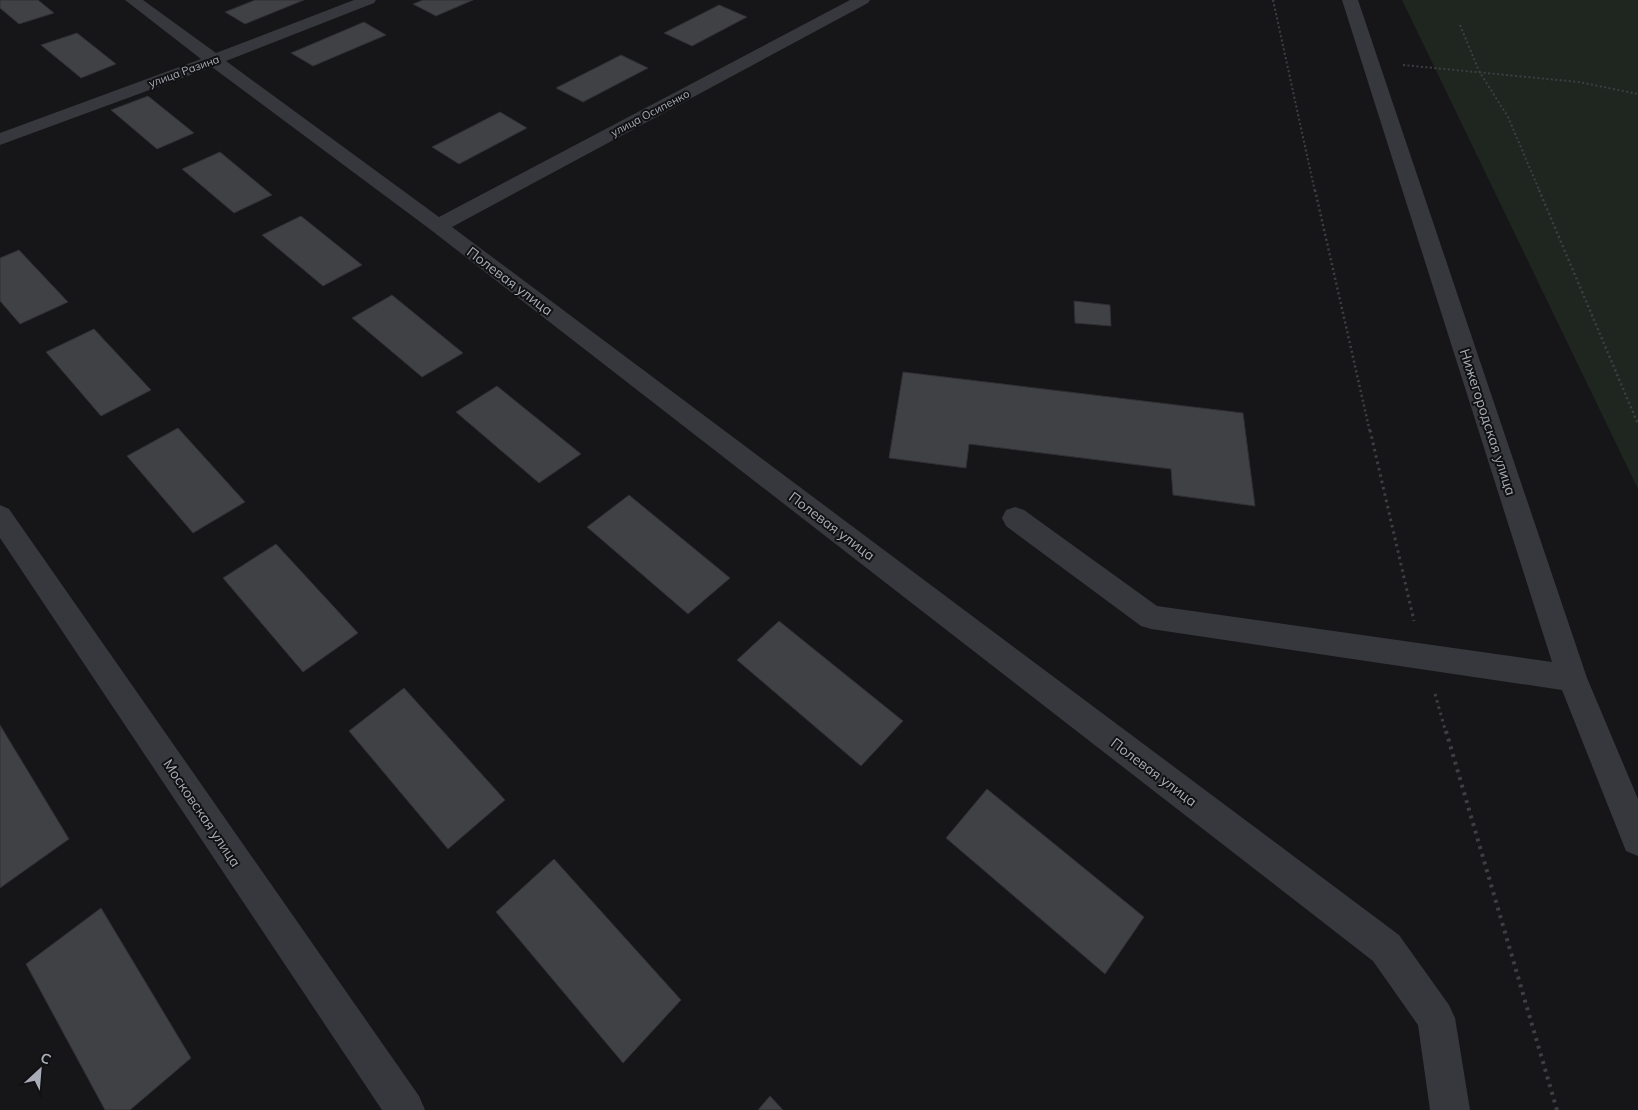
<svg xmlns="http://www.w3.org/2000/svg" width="1638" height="1110" font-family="Mulish,sans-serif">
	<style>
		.green { fill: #1e261f }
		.building { fill: #404145; stroke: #303034 }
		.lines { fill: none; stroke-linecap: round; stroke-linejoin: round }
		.path-far3 { stroke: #3d3f44; stroke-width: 2; stroke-dasharray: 2 2.5; stroke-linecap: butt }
		.path-far2 { stroke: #3d3f44; stroke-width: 2.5; stroke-dasharray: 2 3; stroke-linecap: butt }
		.path-far1 { stroke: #3d3f44; stroke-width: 3; stroke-dasharray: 2.5 4; stroke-linecap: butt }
		.path { stroke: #3d3f44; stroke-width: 4; stroke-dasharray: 3 5; stroke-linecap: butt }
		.minor { fill: #37383d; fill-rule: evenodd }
		.labels { text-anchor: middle; stroke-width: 4; stroke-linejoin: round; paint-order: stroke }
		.far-street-label { font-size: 11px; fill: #a8adb8; stroke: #111113 }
		.street-label { font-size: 14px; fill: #a8adb8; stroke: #111113 }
	</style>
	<rect width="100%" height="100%" fill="#161618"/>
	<path class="green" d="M 1402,0 L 1638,0 L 1638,489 Z"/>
	<path class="building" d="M 0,0 L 38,0 L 54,13 L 19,24 L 0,8 Z
		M 255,0 L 304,0 L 245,24 L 225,12 Z
		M 423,0 L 473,0 L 436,16 L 413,4 Z
		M 719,5 L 747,17 L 692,46 L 664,33 Z
		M 364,22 L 386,35 L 313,66 L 291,53 Z
		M 77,33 L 116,64 L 81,78 L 41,45 Z
		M 621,55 L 648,68 L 583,102 L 556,88 Z
		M 148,96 L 194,133 L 157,149 L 111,110 Z
		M 500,112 L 527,128 L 459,164 L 432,147 Z
		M 220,152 L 272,195 L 234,213 L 182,169 Z
		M 301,216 L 362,265 L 323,286 L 262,235 Z
		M 19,250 L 68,302 L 20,324 L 0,301 L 0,258 Z
		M 392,295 L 463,353 L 422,377 L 352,318 Z
		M 1074,301 L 1110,305 L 1111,326 L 1075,323 Z
		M 94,329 L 151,390 L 101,416 L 46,352 Z
		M 903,372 L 1243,413 L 1255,506 L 1173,495 L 1171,469 L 969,444 L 966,468 L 889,458 Z
		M 497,386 L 581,454 L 539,483 L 456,412 Z
		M 178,428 L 245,502 L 193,533 L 127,456 Z
		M 629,495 L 730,578 L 688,614 L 587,527 Z
		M 276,544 L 358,633 L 303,672 L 223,578 Z
		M 779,621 L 903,721 L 861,766 L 737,660 Z
		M 404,688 L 505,800 L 448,849 L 349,731 Z
		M 0,725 L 69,839 L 0,888 Z
		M 987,789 L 1144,917 L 1105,974 L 946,838 Z
		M 554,859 L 681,1000 L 623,1063 L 496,912 Z
		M 101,908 L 191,1058 L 130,1110 L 105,1110 L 26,964 Z
		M 770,1096 L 783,1110 L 758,1110 Z"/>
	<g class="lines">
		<path class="path-far3" d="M 1273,0 L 1315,192
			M 1460,25 L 1479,71 L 1508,117 L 1540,192
			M 1403,65 L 1579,82 L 1638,94"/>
		<path class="path-far2" d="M 1315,190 L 1370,432
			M 1539,190 L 1638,424"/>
		<path class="path-far1" d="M 1370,430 L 1414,621
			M 1435,694 L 1446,733"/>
		<path class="path" d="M 1446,731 L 1557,1110"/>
		<path class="minor" d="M 125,0 L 143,0 L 216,53 L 354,0 L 376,0 L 374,3 L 226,61 L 439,217 L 850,0 L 870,0 L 868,3 L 452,227 L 1399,935 L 1449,1005 L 1455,1018 L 1470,1110 L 1430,1110 L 1418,1025 L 1373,961 L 431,230 L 212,67 L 0,145 L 0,133 L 201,59 Z
			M 1342,0 L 1358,0 L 1587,678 L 1638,799 L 1638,856 L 1626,851 L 1562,690 L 1151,629 L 1141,626 L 1006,526 L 1002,518 L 1006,510 L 1015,507 L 1024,510 L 1157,606 L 1552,662 Z
			M 0,505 L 9,509 L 419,1096 L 425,1110 L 382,1110 L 0,538 Z"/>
	</g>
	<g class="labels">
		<g class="far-street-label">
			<text transform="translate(184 71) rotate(-20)" y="4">улица Разина</text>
			<text transform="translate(650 113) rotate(-28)" y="4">улица Осипенко</text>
		</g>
		<g class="street-label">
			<text transform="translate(510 281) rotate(37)" y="5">Полевая улица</text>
			<text transform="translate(1488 422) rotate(72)" y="5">Нижегородская улица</text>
			<text transform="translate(832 526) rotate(37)" y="5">Полевая улица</text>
			<text transform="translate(1154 772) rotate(37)" y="5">Полевая улица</text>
			<text transform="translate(202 813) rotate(56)" y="5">Московская улица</text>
		</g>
	</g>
	<g transform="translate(40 1070) rotate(26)" stroke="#111113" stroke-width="4" paint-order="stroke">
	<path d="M0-4L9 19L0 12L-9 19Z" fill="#a8adb8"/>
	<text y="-8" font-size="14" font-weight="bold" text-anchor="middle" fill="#a8adb8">С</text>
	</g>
</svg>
